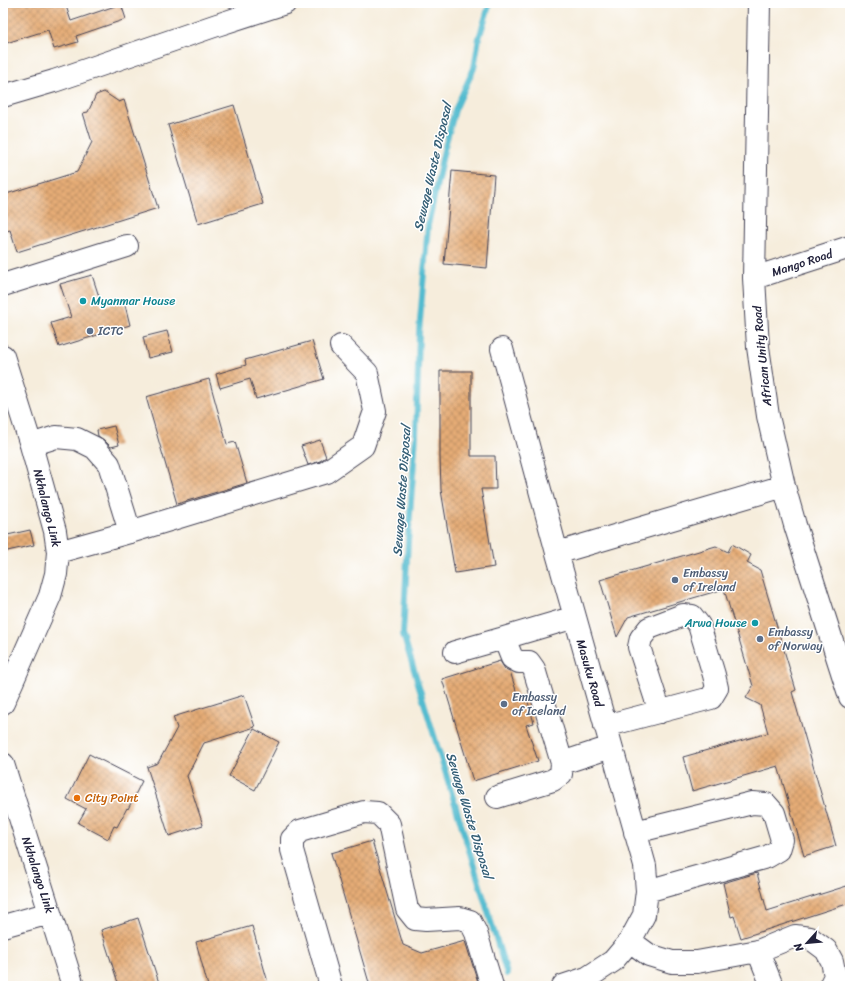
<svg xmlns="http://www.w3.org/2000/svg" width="853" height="989" font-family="Sriracha,sans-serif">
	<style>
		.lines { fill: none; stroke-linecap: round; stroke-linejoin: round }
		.stream { stroke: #52bbcf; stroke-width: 6 }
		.building { fill: url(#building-cross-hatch) }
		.minor-casing { stroke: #424053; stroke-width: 24 }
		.minor { stroke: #fff; stroke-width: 22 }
		.culture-dot { fill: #0f9aa8; stroke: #fff; stroke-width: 1.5 }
		.service-dot { fill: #5c6f8a; stroke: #fff; stroke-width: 1.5 }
		.food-dot { fill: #e8710a; stroke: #fff; stroke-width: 1.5 }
		.labels { text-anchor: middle; stroke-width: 3; stroke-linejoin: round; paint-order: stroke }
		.street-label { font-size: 12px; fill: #22223b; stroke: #fff }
		.culture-label { font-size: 12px; fill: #0d838f; stroke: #fff; text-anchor: start }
		.service-label { font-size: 12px; fill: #4e5e75; stroke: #fff; text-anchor: start }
		.food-label { font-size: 12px; fill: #c56008; stroke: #fff; text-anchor: start }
		.water-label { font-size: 13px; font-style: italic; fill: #355f76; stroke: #fff }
	</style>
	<defs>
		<pattern id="building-cross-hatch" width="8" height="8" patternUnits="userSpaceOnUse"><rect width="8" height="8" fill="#e5ac76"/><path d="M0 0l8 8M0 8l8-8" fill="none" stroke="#b98c62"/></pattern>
	</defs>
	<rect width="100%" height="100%" fill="#fff"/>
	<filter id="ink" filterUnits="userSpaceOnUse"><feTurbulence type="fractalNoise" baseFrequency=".025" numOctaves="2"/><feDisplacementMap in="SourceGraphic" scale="8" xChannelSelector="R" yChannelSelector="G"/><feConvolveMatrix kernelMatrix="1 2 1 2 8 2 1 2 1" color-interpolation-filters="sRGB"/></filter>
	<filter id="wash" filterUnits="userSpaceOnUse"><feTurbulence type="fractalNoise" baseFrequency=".012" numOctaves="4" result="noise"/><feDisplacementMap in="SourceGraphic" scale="16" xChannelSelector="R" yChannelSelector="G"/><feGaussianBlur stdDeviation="0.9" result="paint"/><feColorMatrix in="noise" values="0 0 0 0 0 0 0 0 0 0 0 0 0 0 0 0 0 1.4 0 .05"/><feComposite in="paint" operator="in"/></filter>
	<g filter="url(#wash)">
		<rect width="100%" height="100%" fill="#f6eddc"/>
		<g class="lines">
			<path class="stream" d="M 490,3 L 479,38 L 474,68 L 455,110 L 444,150 L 428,225 L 419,333 L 416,435 L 408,541 L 403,634 L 507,974"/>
		</g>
		<g id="blocks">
			<path class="building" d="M 3,3 L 65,3 L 71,21 L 121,4 L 126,19 L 76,36 L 78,42 L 54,49 L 48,30 L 3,44 Z
				M 104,92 L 119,102 L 124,100 L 158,208 L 17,252 L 10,230 L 3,232 L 3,195 L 77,172 L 92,142 L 83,113 L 88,112 L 96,95 Z
				M 234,105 L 263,204 L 198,224 L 168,125 Z
				M 452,171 L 494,175 L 487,268 L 444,264 Z
				M 92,275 L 102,306 L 124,301 L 130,325 L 59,347 L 51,323 L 71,317 L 60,284 Z
				M 167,331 L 173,352 L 148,358 L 143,337 Z
				M 312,341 L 324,379 L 256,399 L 250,379 L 220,388 L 216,374 L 246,365 L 245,360 Z
				M 440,371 L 471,371 L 471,456 L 495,456 L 496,489 L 481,489 L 494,567 L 455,573 L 441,490 L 440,457 Z
				M 209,379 L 227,444 L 235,442 L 247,483 L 177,504 L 146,397 Z
				M 114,426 L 119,445 L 111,447 L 104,440 L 98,436 L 97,430 Z
				M 320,440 L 326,457 L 320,461 L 308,465 L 301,446 Z
				M 30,530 L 34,545 L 3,552 L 3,536 Z
				M 732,544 L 751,555 L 747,563 L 760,570 L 796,690 L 792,692 L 836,846 L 804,856 L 778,766 L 692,791 L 683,757 L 768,733 L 760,705 L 746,698 L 753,686 L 724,589 L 628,617 L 617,637 L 600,580 L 716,546 L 728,552 Z
				M 500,661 L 505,669 L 510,671 L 518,697 L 526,695 L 534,723 L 526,725 L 538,761 L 473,781 L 442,679 Z
				M 244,695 L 255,727 L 204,743 L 187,776 L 203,825 L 169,836 L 147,767 L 158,763 L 177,728 L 173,717 Z
				M 254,729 L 279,742 L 255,790 L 229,776 Z
				M 89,754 L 142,781 L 128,809 L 127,808 L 117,827 L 114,826 L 108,839 L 78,823 L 86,809 L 67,799 Z
				M 372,841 L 403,945 L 422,953 L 465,941 L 478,982 L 463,986 L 370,986 L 331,853 Z
				M 757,873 L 767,911 L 850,885 L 850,903 L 741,938 L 734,916 L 731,917 L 723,883 Z
				M 138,918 L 160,986 L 119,986 L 101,930 Z
				M 252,926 L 269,986 L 208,986 L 196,942 Z"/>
		</g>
	</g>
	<g filter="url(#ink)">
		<use href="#blocks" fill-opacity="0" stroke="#424053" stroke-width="1"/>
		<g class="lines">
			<defs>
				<path id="minor" d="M 759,3 L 754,278 L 758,347 L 768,416 L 784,486 L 795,525 L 850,697
					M 3,96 L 54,81 L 217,25 L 285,3
					M 754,278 L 850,247
					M 3,285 L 127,246
					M 502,349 L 557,553
					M 3,356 L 31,445 L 55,531 L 58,552 L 56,574 L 50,596 L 3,703
					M 31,445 L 56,437 L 77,439 L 95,448 L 109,464 L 130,532
					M 58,552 L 130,532 L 326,472 L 363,446 L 375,411 L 367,373 L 341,346
					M 504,638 L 575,617
					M 455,652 L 504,638 L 512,658 L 519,662 L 529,662 L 534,669 L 562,763 L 561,774 L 553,780 L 497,797
					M 605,726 L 711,698 L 717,688 L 714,675 L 699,625 L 692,616 L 683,615 L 649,628 L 641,638 L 639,647 L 660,712
					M 562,763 L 611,747
					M 3,764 L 73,986
					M 635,832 L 752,803 L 766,804 L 774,813 L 782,840 L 779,850 L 767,857 L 647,891
					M 3,926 L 50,913
					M 630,941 L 649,955 L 672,962 L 697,962 L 758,951 L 795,936 L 810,938 L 826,950 L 832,961 L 835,976 L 830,986
					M 758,951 L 772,986
					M 331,986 L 292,850 L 292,839 L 300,831 L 364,812 L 378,813 L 389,824 L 407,909 L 415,919 L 426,920 L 460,918 L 470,921 L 476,933 L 492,986
					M 563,986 L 587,978 L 613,961 L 630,941 L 644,915 L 647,891 L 645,866 L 557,553 L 784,486"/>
			</defs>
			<use href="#minor" class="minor-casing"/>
			<use href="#minor" class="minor"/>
		</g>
	</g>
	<g class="culture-dot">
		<circle cx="83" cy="301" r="4"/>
		<circle cx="755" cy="623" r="4"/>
	</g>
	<g class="service-dot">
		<circle cx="90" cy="331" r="4"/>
		<circle cx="675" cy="580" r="4"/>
		<circle cx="760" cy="639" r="4"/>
		<circle cx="504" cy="704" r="4"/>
	</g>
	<circle class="food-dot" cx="77" cy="798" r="4"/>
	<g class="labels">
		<g class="street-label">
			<text transform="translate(802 263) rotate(-18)" y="4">Mango Road</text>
			<text transform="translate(762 356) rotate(-96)" y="4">African Unity Road</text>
			<text transform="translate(47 508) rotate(76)" y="4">Nkhalango Link</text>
			<text transform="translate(590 673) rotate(74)" y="4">Masuku Road</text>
			<text transform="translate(38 875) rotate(72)" y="4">Nkhalango Link</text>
		</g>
		<g class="culture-label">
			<text x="91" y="305">Myanmar House</text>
			<text x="747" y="627" text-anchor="end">Arwa House</text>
		</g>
		<g class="service-label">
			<text x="98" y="335">ICTC</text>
			<text x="683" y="577">Embassy<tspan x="683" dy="14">of Ireland</tspan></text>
			<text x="768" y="636">Embassy<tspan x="768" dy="14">of Norway</tspan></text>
			<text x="512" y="701">Embassy<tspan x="512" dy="14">of Iceland</tspan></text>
		</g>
		<g class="food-label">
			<text x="85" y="802">City Point</text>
		</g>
		<g class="water-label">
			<text transform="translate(432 167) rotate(-77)" y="5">Sewage Waste Disposal</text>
			<text transform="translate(401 491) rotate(-86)" y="5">Sewage Waste Disposal</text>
			<text transform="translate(470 815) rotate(73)" y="5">Sewage Waste Disposal</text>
		</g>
	</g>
	<rect width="853" height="989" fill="none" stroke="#fff" stroke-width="16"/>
	<g transform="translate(807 943) rotate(243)" stroke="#ffffff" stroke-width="3" paint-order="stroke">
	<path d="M0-3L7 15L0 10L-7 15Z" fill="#22223b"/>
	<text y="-6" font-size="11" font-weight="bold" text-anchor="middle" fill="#22223b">N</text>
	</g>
</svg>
